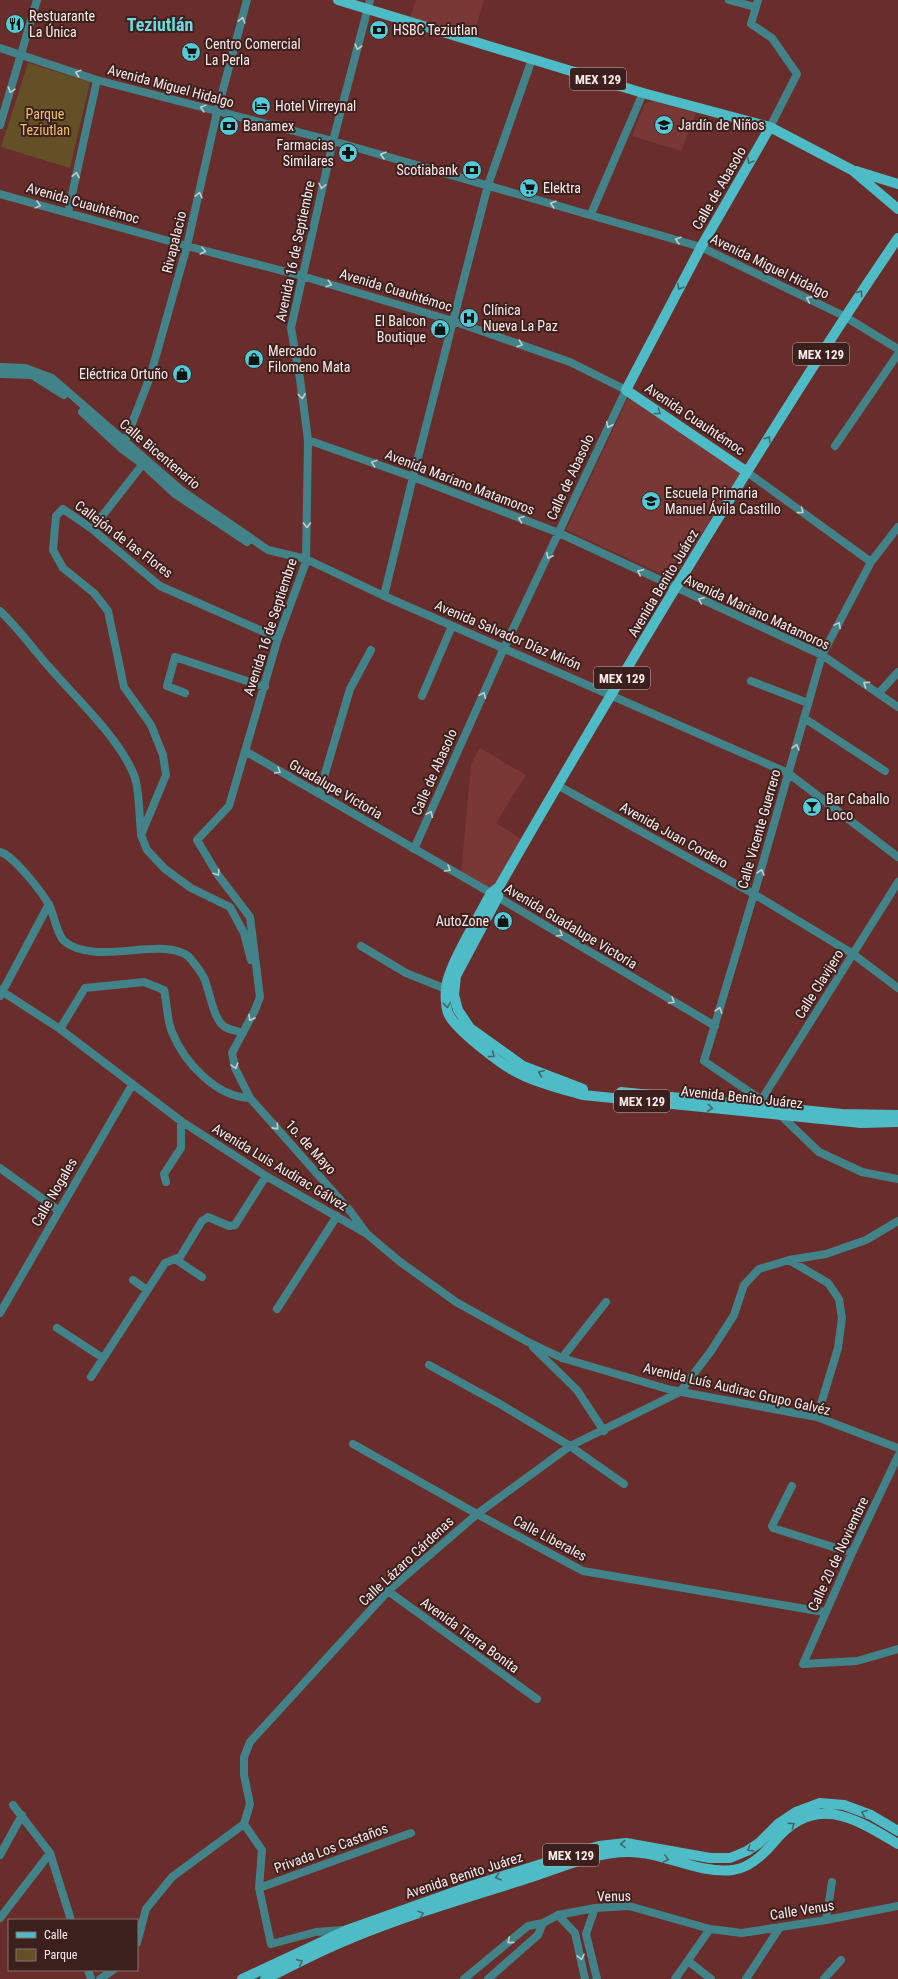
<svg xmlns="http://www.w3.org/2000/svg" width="898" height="1979" font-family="'Roboto Condensed',sans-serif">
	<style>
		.built { fill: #793735 }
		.green { fill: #645026 }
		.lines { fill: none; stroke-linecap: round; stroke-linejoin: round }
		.street { stroke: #428389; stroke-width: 8 }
		.primary { stroke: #4dbcc6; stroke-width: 10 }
		.oneway { stroke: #c4cccc }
		.oneway2 { stroke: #44666a }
		.labels { text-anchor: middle; stroke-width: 4; stroke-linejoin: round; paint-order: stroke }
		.shield { fill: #3c201e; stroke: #c2aeac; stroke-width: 1 }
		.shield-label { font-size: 13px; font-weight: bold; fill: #fbebe9 }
		.poi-label { font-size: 14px; fill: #fbebe9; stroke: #3c201e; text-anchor: start }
		.street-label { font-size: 14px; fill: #fbebe9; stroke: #3c201e }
		.park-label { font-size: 14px; fill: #edc269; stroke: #3c201e }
		.district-label { font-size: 18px; font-weight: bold; fill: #6fdae4; stroke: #3c201e }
	</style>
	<rect width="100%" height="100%" fill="#692d2b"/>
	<path class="built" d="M 416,0 L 484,0 L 473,37 L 410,18 Z
		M 653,101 L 696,113 L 681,151 L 632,136 L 645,103 Z
		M 628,398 L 740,473 L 673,579 L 566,530 Z
		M 480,748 L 526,775 L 496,823 L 523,840 L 492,891 L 461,874 L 471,764 Z"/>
	<path class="green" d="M 28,63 L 90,82 L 70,168 L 1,147 Z"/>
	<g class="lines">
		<path class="street" d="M 729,0 L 755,7
			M 758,0 L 751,24 L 772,38 L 797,74 L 770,127
			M 0,48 L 97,80 L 333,141 L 701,247 L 844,316 L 898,349
			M 0,125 L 37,0
			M 0,194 L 187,246 L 302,276 L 453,321 L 570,362 L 626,390 L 504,648 L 414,849
			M 68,213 L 97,80
			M 591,214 L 643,93
			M 0,367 L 25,368 L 52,378 L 181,490 L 268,550 L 306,559 L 384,596 L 788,773 L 898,857
			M 0,374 L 32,375 L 64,395
			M 82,412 L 122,449 L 144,465 L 175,494 L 247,542
			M 308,440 L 413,477 L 559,533 L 822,655 L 898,707
			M 835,446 L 898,354
			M 122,449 L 150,377 L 187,246 L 217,112 L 247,0
			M 747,472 L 871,562
			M 898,527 L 871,562 L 822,655 L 754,894 L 704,1061 L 772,1107 L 819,1152 L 862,1172 L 898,1179
			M 92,529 L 146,460
			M 384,596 L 413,477 L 488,185 L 532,59
			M 0,611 C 19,629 33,649 50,668 C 77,699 119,738 134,775 C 140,791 139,816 141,833
			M 751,681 L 808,703
			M 185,693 L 167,686 L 175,657 L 265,687
			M 879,693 L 898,672
			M 422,696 L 452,626
			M 804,718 L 885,771
			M 245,751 L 491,893 L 715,1026
			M 557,785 L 754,894 L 853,954 L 898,988
			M 319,794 L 350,689 L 371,650
			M 0,852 C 13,855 42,892 49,905 C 54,914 57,935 64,941 C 95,967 162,936 188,956 C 193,961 201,972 204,978 C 210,991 213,1020 225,1027 C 230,1030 238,1031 243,1033
			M 361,946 L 406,973 L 446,989
			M 251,960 L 244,933 L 230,907 L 191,888 L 165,869 L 147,850 L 141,835 L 166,775 L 163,755 L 151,725 L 124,687 L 108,611 L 94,593 L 63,568 L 53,550 L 56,516 L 63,509 L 92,529 L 160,586 L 278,638
			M 0,990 L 60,1029 L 181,1121 L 266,1176 L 367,1234 L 399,1261 L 456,1302 L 528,1342 L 562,1358 L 671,1390 L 817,1417 L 898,1448
			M 0,996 L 49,904
			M 60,1029 L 85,988 L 144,982 L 164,990 C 167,1003 167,1020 172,1032 C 184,1062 216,1097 250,1098
			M 762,1099 L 898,882
			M 0,1168 L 58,1210
			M 166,1182 L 164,1174 L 181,1148 L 181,1121
			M 367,1234 L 351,1212 L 250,1098 L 235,1068 L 232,1053 L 255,1010 L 260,997 L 250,917 L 218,875 L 197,840 L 229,806 L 278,638 L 306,562 L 308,440 L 300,379 L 291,328 L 333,141 L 370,0
			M 175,1259 L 202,1277
			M 789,1260 L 828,1283 L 839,1299 L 842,1318 L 838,1348 L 817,1417
			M 133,1280 L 147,1290
			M 277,1309 L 337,1216
			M 0,1313 L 132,1085
			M 57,1328 L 103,1358
			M 533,1347 L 577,1390 L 604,1431
			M 562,1358 L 606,1302
			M 429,1365 L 500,1404 L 570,1446 L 624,1484
			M 91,1377 L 165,1263 L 180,1257 L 202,1221 L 208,1217 L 229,1226 L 235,1225 L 266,1176
			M 353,1444 L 477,1514 L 583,1571 L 824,1612
			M 898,1456 L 852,1553 L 803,1664 L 857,1661 L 898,1649
			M 792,1486 L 772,1526 L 773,1528 L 852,1553
			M 388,1591 L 537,1699
			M 13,1805 L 50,1853 L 71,1920
			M 244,1824 L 250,1804 L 244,1775 L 244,1757 L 250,1742 L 388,1591 L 477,1514 L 570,1446 L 680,1392 L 711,1351 L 734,1315 L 744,1285 L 759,1269 L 789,1260 L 826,1254 L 866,1240 L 898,1221
			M 244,1824 L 262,1850 L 259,1888 L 271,1944 L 316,1932 L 343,1930
			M 0,1855 L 22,1815
			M 259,1888 L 411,1833
			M 595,1908 L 586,1934 L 597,1979
			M 558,1915 L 575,1933 L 585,1979
			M 0,1918 L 50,1853
			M 826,1920 L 832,1882
			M 137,1943 L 146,1909 L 172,1877 L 244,1824
			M 688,1961 L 711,1979
			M 88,1970 L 91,1979
			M 100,1979 L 113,1970
			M 464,1979 L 528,1926 L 543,1923 L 558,1915 L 595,1908 L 629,1906 L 710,1929 L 742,1933 L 826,1920 L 898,1906
			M 488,1979 L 538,1935 L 543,1923
			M 675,1979 L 710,1929
			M 746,1979 L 780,1927
			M 824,1979 L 841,1960"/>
		<path class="primary" d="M 338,0 L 643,93 L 770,127 L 852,170 L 898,209
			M 856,171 L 898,184
			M 898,238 C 833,333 773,430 712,528 C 639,647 568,766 499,887 L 491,893 C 480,915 447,967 446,989 C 445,995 446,1008 448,1013 C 454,1029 504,1067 520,1074 C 540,1084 562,1089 583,1095 L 861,1123 L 898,1122
			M 747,472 L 626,390 L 701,247 L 770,127
			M 499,887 L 498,897 L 456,976 L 454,995 L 458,1010 L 470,1028 L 523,1066 L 583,1089
			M 621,1092 L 842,1114 L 898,1115
			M 242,1979 L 347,1930 L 471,1886 L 599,1846 L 626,1843 L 710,1858 L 730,1858 L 747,1851 L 759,1843 L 778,1824 L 796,1812 L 820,1803 L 844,1805 L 871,1815 L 898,1831
			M 265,1979 C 294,1965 323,1949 352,1938 C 410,1914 472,1896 532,1877 C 562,1867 595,1852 628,1852 C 664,1852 697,1874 733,1870 C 750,1868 764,1854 774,1842 C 814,1792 855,1818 898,1844"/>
	</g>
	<defs><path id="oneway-chevron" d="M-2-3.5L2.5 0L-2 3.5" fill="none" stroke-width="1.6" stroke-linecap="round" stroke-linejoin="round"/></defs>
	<g class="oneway">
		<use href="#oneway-chevron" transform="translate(242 20) rotate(-75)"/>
		<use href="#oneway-chevron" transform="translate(358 47) rotate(105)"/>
		<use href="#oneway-chevron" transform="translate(78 73) rotate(-162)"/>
		<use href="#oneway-chevron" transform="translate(11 90) rotate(108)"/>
		<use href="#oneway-chevron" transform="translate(203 108) rotate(-165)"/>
		<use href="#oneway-chevron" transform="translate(383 155) rotate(-164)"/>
		<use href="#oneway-chevron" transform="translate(76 175) rotate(-78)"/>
		<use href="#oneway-chevron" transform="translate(322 186) rotate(103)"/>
		<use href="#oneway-chevron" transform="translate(199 195) rotate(-77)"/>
		<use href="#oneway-chevron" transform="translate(553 204) rotate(-164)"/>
		<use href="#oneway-chevron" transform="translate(38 205) rotate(15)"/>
		<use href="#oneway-chevron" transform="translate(678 240) rotate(-164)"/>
		<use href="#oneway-chevron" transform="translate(203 251) rotate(14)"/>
		<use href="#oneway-chevron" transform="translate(329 284) rotate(17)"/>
		<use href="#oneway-chevron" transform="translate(809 299) rotate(-154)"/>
		<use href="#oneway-chevron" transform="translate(520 344) rotate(19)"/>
		<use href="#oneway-chevron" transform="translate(302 396) rotate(83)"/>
		<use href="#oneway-chevron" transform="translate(609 425) rotate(115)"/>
		<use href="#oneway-chevron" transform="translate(374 463) rotate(-161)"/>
		<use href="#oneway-chevron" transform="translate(801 511) rotate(36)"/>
		<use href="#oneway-chevron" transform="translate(521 519) rotate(-159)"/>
		<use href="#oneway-chevron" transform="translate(307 525) rotate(91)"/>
		<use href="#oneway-chevron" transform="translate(549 556) rotate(116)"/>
		<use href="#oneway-chevron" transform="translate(640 572) rotate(-155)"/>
		<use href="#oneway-chevron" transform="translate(701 600) rotate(-156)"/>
		<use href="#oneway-chevron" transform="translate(838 625) rotate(-62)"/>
		<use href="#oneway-chevron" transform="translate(866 684) rotate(-146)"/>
		<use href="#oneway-chevron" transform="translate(483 695) rotate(-66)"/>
		<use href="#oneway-chevron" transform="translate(796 747) rotate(-74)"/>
		<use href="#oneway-chevron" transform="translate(278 771) rotate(30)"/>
		<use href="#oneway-chevron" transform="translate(430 814) rotate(-66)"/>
		<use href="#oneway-chevron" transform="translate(448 869) rotate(30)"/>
		<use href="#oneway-chevron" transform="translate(761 872) rotate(-74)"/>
		<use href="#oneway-chevron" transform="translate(217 873) rotate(56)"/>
		<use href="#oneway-chevron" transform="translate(560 934) rotate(31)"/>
		<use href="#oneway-chevron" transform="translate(672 1001) rotate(31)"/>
		<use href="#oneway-chevron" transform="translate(719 1010) rotate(-73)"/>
		<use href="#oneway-chevron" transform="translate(251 1018) rotate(119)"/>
		<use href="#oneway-chevron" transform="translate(235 1066) rotate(74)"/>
		<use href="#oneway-chevron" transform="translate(276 1127) rotate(48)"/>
		<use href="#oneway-chevron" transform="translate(510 1941) rotate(140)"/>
		<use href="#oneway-chevron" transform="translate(581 1957) rotate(78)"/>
	</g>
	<g class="oneway2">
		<use href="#oneway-chevron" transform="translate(750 161) rotate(120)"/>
		<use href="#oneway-chevron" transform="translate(680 287) rotate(118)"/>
		<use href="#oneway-chevron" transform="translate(860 293) rotate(-55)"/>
		<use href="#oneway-chevron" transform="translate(658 412) rotate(34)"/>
		<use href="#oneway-chevron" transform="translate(768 439) rotate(-58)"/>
		<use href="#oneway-chevron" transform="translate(447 1005) rotate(84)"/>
		<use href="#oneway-chevron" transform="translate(492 1055) rotate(37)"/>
		<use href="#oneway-chevron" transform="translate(541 1073) rotate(-158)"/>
		<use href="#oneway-chevron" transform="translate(710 1108) rotate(6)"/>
		<use href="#oneway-chevron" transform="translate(864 1813) rotate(-159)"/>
		<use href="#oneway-chevron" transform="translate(792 1825) rotate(-34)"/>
		<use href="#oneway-chevron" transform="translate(623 1844) rotate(178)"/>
		<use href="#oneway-chevron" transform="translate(750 1849) rotate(148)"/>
		<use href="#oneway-chevron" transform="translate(666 1859) rotate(14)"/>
		<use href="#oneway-chevron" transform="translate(498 1877) rotate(163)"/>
		<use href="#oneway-chevron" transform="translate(421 1914) rotate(-19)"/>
		<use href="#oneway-chevron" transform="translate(300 1962) rotate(-25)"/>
	</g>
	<defs>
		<symbol id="restaurant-disc" viewBox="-11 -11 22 22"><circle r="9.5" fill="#52cbd7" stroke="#3c201e"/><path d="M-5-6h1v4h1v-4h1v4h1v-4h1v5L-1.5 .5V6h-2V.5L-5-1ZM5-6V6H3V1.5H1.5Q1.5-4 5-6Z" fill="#111"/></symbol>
		<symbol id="bank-disc" viewBox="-11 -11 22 22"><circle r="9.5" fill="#52cbd7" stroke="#3c201e"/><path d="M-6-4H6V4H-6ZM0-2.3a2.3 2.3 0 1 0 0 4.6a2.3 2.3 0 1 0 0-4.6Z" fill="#111"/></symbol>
		<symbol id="supermarket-disc" viewBox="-11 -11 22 22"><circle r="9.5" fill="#52cbd7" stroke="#3c201e"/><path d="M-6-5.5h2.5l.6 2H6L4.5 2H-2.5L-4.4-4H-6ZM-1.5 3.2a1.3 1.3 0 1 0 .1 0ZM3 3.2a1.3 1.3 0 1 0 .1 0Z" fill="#111"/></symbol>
		<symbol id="hotel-disc" viewBox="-11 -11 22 22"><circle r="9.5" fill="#52cbd7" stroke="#3c201e"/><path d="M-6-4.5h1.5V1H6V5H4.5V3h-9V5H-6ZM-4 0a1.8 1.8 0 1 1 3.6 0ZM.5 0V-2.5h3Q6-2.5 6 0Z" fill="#111"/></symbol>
		<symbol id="school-disc" viewBox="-11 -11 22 22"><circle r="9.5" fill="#52cbd7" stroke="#3c201e"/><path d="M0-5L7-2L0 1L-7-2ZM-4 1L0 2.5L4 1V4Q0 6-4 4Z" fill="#111"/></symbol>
		<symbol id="pharmacy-disc" viewBox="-11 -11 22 22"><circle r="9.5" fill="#52cbd7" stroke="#3c201e"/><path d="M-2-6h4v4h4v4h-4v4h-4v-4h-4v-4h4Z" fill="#111"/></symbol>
		<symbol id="hospital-disc" viewBox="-11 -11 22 22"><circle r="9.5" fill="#52cbd7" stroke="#3c201e"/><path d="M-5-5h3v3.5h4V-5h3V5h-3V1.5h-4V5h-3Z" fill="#111"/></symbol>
		<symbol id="shop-disc" viewBox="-11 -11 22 22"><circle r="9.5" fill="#52cbd7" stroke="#3c201e"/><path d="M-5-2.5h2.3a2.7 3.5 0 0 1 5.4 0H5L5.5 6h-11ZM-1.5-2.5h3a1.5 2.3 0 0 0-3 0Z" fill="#111"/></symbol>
		<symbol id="bar-disc" viewBox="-11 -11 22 22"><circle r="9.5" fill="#52cbd7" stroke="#3c201e"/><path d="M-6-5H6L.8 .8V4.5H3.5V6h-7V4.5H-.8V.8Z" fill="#111"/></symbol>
	</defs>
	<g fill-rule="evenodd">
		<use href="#restaurant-disc" x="4" y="13" width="22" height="22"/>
		<use href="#bank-disc" x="368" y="19" width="22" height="22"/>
		<use href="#supermarket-disc" x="180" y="41" width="22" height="22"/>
		<use href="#hotel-disc" x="250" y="95" width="22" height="22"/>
		<use href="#school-disc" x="653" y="114" width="22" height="22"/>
		<use href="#bank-disc" x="218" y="115" width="22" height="22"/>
		<use href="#pharmacy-disc" x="337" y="142" width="22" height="22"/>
		<use href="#bank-disc" x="461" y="159" width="22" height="22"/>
		<use href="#supermarket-disc" x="518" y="177" width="22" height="22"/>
		<use href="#hospital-disc" x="458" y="307" width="22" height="22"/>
		<use href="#shop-disc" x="429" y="318" width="22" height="22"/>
		<use href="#shop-disc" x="243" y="348" width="22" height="22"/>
		<use href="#shop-disc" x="171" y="363" width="22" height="22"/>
		<use href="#school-disc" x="640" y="490" width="22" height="22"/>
		<use href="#bar-disc" x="801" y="796" width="22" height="22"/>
		<use href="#shop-disc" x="492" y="910" width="22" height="22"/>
	</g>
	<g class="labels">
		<g class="shield">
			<rect x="570" y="68" width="56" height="22" rx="3"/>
			<rect x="793" y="343" width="56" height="22" rx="3"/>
			<rect x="594" y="667" width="56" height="22" rx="3"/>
			<rect x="614" y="1090" width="56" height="22" rx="3"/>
			<rect x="543" y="1844" width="56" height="22" rx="3"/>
		</g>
		<g class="shield-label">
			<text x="598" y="84">MEX 129</text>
			<text x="821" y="359">MEX 129</text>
			<text x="622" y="683">MEX 129</text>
			<text x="642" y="1106">MEX 129</text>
			<text x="571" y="1860">MEX 129</text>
		</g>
		<g class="poi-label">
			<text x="29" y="21">Restuarante<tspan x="29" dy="16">La Única</tspan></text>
			<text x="393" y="35">HSBC Teziutlan</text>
			<text x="205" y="49">Centro Comercial<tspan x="205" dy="16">La Perla</tspan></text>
			<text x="275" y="111">Hotel Virreynal</text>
			<text x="678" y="130">Jardín de Niños</text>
			<text x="243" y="131">Banamex</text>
			<text x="334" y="150" text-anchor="end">Farmacias<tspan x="334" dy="16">Similares</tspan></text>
			<text x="458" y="175" text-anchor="end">Scotiabank</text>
			<text x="543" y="193">Elektra</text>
			<text x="483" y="315">Clínica<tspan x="483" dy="16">Nueva La Paz</tspan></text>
			<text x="426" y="326" text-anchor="end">El Balcon<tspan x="426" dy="16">Boutique</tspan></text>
			<text x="268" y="356">Mercado<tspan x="268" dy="16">Filomeno Mata</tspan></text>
			<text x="168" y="379" text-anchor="end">Eléctrica Ortuño</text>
			<text x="665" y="498">Escuela Primaria<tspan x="665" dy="16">Manuel Ávila Castillo</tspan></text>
			<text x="826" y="804">Bar Caballo<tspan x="826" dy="16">Loco</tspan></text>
			<text x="489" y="926" text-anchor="end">AutoZone</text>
		</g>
		<g class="street-label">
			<text transform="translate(171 86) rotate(15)" y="5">Avenida Miguel Hidalgo</text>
			<text transform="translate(719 188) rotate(-60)" y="5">Calle de Abasolo</text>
			<text transform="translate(83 203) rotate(16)" y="5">Avenida Cuauhtémoc</text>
			<text transform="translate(174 242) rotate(-76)" y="5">Rivapalacio</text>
			<text transform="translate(295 251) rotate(-78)" y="5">Avenida 16 de Septiembre</text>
			<text transform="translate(770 266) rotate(26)" y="5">Avenida Miguel Hidalgo</text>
			<text transform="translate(396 290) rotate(17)" y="5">Avenida Cuauhtémoc</text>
			<text transform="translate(695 419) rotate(34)" y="5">Avenida Cuauhtémoc</text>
			<text transform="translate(160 454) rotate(40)" y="5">Calle Bicentenario</text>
			<text transform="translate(570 477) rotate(-65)" y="5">Calle de Abasolo</text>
			<text transform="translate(460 482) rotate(21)" y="5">Avenida Mariano Matamoros</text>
			<text transform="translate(124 539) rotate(37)" y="5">Callejón de las Flores</text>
			<text transform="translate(663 583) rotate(-59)" y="5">Avenida Benito Juárez</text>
			<text transform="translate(757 612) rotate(25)" y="5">Avenida Mariano Matamoros</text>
			<text transform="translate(270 627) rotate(-72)" y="5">Avenida 16 de Septiembre</text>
			<text transform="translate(508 635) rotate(23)" y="5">Avenida Salvador Díaz Mirón</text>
			<text transform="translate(434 772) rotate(-66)" y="5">Calle de Abasolo</text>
			<text transform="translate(336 789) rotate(30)" y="5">Guadalupe Victoria</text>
			<text transform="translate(759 829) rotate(-74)" y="5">Calle Vicente Guerrero</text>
			<text transform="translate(674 835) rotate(29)" y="5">Avenida Juan Cordero</text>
			<text transform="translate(571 926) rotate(31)" y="5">Avenida Guadalupe Victoria</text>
			<text transform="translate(819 984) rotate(-58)" y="5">Calle Clavijero</text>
			<text transform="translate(742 1097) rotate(6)" y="5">Avenida Benito Juárez</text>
			<text transform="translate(311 1147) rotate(48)" y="5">1o. de Mayo</text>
			<text transform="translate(280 1167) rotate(31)" y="5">Avenida Luis Audirac Gálvez</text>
			<text transform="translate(54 1192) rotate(-60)" y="5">Calle Nogales</text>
			<text transform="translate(737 1389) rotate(13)" y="5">Avenida Luís Audirac Grupo Galvéz</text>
			<text transform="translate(550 1538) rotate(28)" y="5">Calle Liberales</text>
			<text transform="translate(838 1554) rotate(-65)" y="5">Calle 20 de Noviembre</text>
			<text transform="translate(406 1561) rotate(-43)" y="5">Calle Lázaro Cárdenas</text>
			<text transform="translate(470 1635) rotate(36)" y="5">Avenida Tierra Bonita</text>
			<text transform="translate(331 1848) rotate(-20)" y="5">Privada Los Castaños</text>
			<text transform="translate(464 1875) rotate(-18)" y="5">Avenida Benito Juárez</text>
			<text transform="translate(614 1896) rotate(-1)" y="5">Venus</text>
			<text transform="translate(802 1910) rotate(-9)" y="5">Calle Venus</text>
		</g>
		<g class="park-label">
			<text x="45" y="119">Parque<tspan x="45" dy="16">Teziutlan</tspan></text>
		</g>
		<g class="district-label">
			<text x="160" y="31">Teziutlán</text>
		</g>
	</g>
	<rect x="8" y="1919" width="130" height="52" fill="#3c201e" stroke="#88716f"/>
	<rect x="16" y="1932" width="20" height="6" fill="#4dbcc6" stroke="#88716f"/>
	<text x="44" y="1939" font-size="12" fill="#fbebe9">Calle</text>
	<rect x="16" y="1949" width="20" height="12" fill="#645026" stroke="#88716f"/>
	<text x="44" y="1959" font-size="12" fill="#fbebe9">Parque</text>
</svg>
